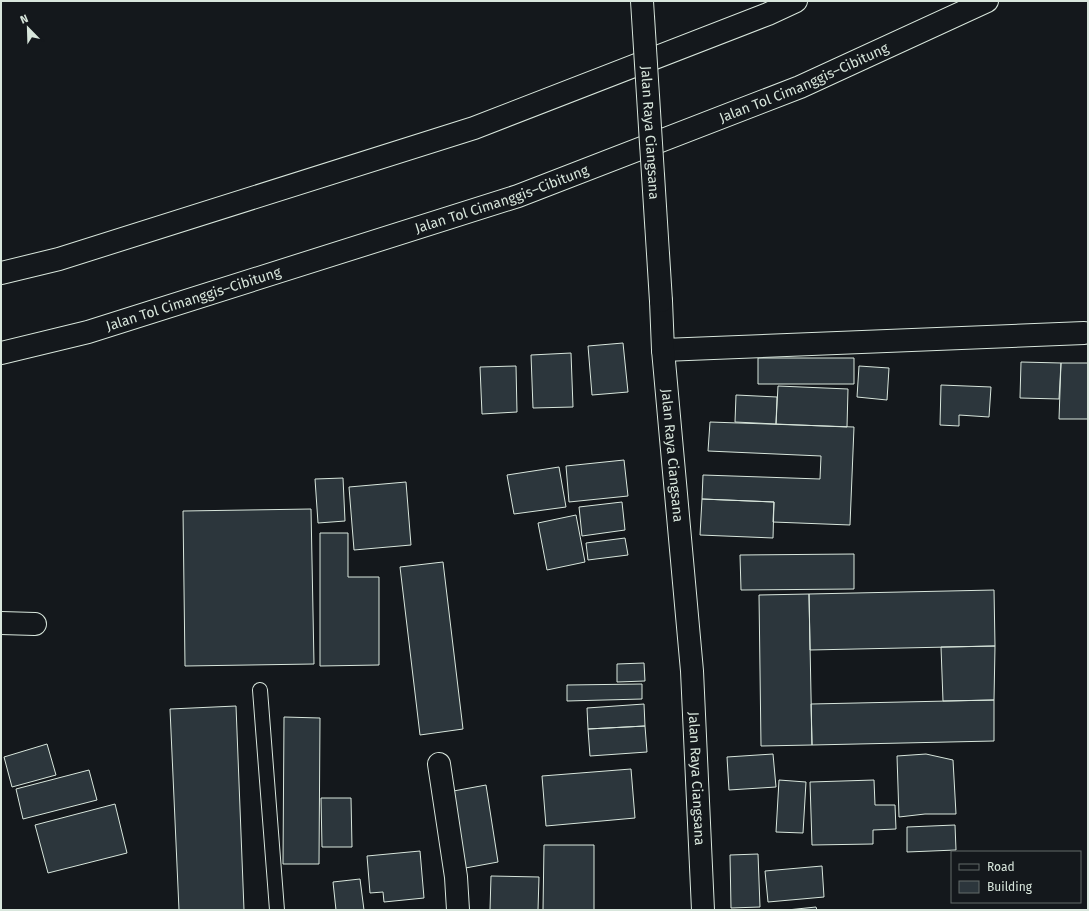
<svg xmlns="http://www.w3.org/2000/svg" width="1089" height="911" font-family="'Fira Sans',sans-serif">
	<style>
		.building { fill: #2c363c; stroke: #d8e6dc }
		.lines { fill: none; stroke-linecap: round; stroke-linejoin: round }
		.service-casing { stroke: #d8e6dc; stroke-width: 16 }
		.minor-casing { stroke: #d8e6dc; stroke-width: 24 }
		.secondary-casing { stroke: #d8e6dc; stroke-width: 24 }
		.motorway-casing { stroke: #d8e6dc; stroke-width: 24 }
		.service { stroke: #14181c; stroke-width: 14 }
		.minor { stroke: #14181c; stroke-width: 22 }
		.secondary { stroke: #14181c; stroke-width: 22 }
		.motorway { stroke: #14181c; stroke-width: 22 }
		.secondary-bridge-casing { stroke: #d8e6dc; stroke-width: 24; stroke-linecap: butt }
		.secondary-bridge { stroke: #14181c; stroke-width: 22 }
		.labels { text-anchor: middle; stroke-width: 3; stroke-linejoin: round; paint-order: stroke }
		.street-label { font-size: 14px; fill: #d8e6dc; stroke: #14181c }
	</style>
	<rect width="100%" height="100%" fill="#14181c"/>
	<path class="building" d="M 623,343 L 628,392 L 592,395 L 588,346 Z
		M 571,353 L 573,407 L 533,408 L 531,355 Z
		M 758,358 L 854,358 L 854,384 L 758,384 Z
		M 1021,362 L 1061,363 L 1059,399 L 1020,398 Z
		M 1061,363 L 1088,363 L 1088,419 L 1059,419 Z
		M 516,366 L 517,412 L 482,414 L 480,367 Z
		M 859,366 L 889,368 L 887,400 L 857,397 Z
		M 941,385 L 991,387 L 989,417 L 959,415 L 959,426 L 940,425 Z
		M 778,386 L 848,389 L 847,427 L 776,424 Z
		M 736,395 L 777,397 L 776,424 L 735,422 Z
		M 710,422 L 854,427 L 850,525 L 773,522 L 774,502 L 702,499 L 703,475 L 820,479 L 821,456 L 708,451 Z
		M 624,460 L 628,496 L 569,502 L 566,466 Z
		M 559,467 L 566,507 L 514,514 L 507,475 Z
		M 343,478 L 345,521 L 318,523 L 315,479 Z
		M 406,482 L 411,545 L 354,550 L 349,487 Z
		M 702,499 L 774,502 L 773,538 L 700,535 Z
		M 622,502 L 625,530 L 582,536 L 579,507 Z
		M 311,509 L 314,664 L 185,666 L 183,511 Z
		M 576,515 L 585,562 L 547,570 L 538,523 Z
		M 320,533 L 348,533 L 348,577 L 379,577 L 379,665 L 320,666 Z
		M 625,538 L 628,555 L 588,560 L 586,543 Z
		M 854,554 L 854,589 L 741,590 L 740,555 Z
		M 443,562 L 463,729 L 420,735 L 400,567 Z
		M 994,590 L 995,646 L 810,650 L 809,594 Z
		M 809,594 L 812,745 L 761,746 L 759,595 Z
		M 995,646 L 994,700 L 943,701 L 941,647 Z
		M 644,663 L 645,681 L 617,682 L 617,664 Z
		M 642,684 L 642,699 L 567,701 L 567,685 Z
		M 994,700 L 994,741 L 812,745 L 811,704 Z
		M 644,704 L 645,726 L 588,729 L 587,708 Z
		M 236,706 L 244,910 L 179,910 L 170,709 Z
		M 284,717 L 320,718 L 319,864 L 283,864 Z
		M 645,726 L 647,752 L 590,756 L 588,729 Z
		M 47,744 L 56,775 L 12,787 L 4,757 Z
		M 773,754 L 776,787 L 729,790 L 727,757 Z
		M 926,754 L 953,760 L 956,814 L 925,814 L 899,817 L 897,756 Z
		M 631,769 L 635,818 L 546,826 L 542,776 Z
		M 89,770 L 97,800 L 23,819 L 16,789 Z
		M 779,780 L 806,782 L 803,833 L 776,832 Z
		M 874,780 L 875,805 L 895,805 L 896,829 L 873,830 L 873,844 L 812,845 L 810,782 Z
		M 486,785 L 498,862 L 460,869 L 448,792 Z
		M 321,798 L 351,798 L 352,847 L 322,847 Z
		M 115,804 L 127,853 L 48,873 L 35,825 Z
		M 955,825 L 956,850 L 907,852 L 907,827 Z
		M 544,845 L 594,845 L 594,910 L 543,910 Z
		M 420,851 L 424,898 L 384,902 L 383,892 L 370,893 L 367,856 Z
		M 758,854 L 760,907 L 731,908 L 730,855 Z
		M 822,866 L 824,897 L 768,902 L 765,871 Z
		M 491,876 L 539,877 L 538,910 L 490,910 Z
		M 360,879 L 364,910 L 336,910 L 333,882 Z
		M 816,907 L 817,910 L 787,910 Z"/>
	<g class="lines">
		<defs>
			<path id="service" d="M 260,690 L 277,910"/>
			<path id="minor" d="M 663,350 L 1084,333
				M 1,623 L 35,624
				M 439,764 L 456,877 L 458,910"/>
			<g id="secondary">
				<path id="s1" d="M 661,301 L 663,350 L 692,671 L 703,910"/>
			</g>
			<g id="motorway">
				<path d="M 1,273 L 59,259 L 474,128 L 768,14 L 796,1"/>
				<path id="s2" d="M 1,353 L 88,332 L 518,196 L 800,87 L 987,1"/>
			</g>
		</defs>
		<use href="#service" class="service-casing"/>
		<use href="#minor" class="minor-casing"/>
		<use href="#secondary" class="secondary-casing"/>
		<use href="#motorway" class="motorway-casing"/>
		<use href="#service" class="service"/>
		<use href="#minor" class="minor"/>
		<use href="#secondary" class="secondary"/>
		<use href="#motorway" class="motorway"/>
		<defs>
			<g id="secondary-bridge">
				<path id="s3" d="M 642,1 L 661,301"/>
			</g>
		</defs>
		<use href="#secondary-bridge" class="secondary-bridge-casing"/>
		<use href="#secondary-bridge" class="secondary-bridge"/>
	</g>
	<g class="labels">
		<g class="street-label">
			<text dy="5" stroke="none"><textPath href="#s2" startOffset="848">Jalan Tol Cimanggis–Cibitung</textPath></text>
			<text dy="5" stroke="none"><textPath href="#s3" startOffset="132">Jalan Raya Ciangsana</textPath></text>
			<text dy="5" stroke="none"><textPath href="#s2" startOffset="524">Jalan Tol Cimanggis–Cibitung</textPath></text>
			<text dy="5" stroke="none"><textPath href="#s2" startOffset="200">Jalan Tol Cimanggis–Cibitung</textPath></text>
			<text dy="5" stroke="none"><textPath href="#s1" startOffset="155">Jalan Raya Ciangsana</textPath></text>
			<text dy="5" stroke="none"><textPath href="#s1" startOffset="479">Jalan Raya Ciangsana</textPath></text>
		</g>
	</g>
	<rect width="1089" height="911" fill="none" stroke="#d8e6dc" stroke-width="4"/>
	<rect x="951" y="851" width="130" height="52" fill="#14181c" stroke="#626a69"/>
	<rect x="959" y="864" width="20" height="6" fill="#14181c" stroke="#626a69"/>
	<text x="987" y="871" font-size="12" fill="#d8e6dc">Road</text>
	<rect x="959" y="881" width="20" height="12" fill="#2c363c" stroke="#626a69"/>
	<text x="987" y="891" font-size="12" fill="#d8e6dc">Building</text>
	<g transform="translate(28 28) rotate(337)" stroke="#14181c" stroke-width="3" paint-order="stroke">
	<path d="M0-3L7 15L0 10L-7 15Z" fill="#d8e6dc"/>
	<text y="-6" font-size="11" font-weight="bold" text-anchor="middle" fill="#d8e6dc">N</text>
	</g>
</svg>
